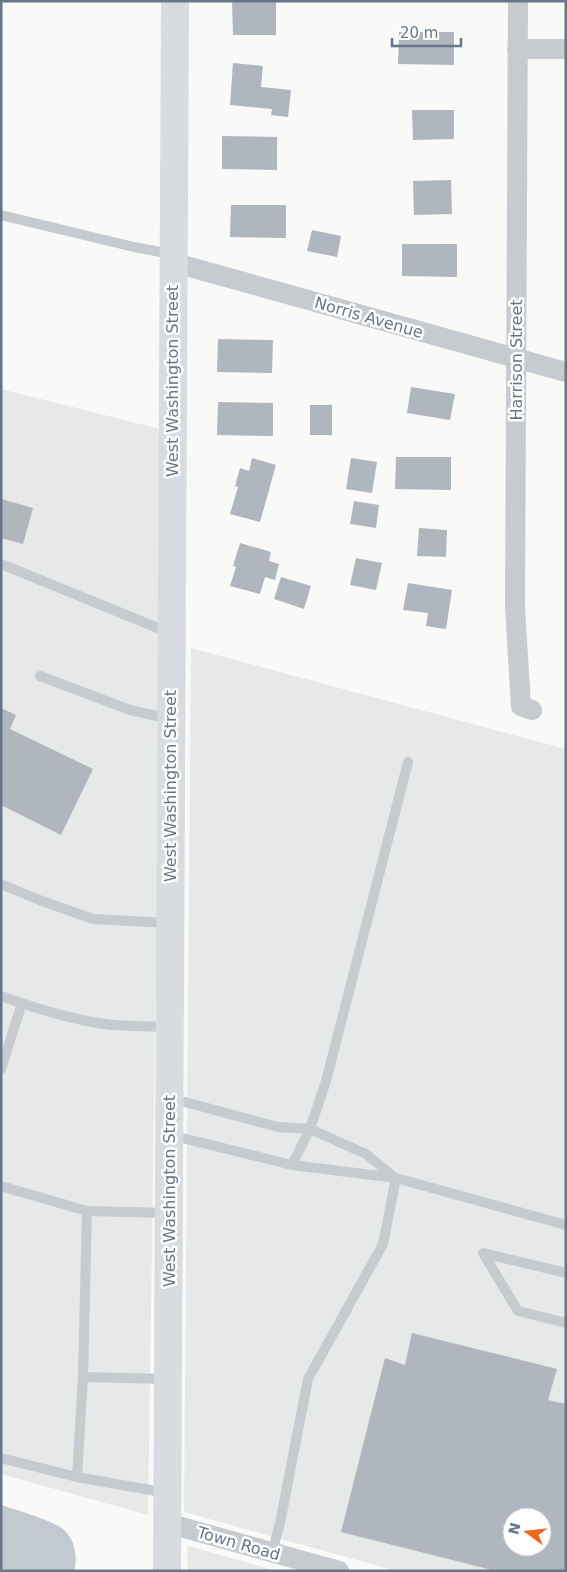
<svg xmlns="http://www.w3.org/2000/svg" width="567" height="1572" font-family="'DejaVu Sans',sans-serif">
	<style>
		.built { fill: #e7e8e8; fill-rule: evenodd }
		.water { fill: #c2cad0 }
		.building { fill: #b0b6be; fill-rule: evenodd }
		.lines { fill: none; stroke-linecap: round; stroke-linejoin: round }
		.lane { stroke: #c7cace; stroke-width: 10 }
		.street { stroke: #c7cace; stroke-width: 20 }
		.secondary { stroke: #d8dbe0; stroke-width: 28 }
		.labels { text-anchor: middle; stroke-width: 5; stroke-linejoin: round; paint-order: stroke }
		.street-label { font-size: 16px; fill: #677689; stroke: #fff }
	</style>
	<rect width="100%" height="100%" fill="#f9f9f7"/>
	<path class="built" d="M 1,389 L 164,430 L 148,1515 L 1,1474 Z
		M 191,648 L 566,749 L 566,1571 L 397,1571 L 184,1512 ZM 512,1517 L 542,1517 L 542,1547 L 512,1547 Z
		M 187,1546 L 188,1546 L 277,1571 L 188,1571 Z"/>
	<path class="water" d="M 1,1505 C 16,1510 53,1520 64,1530 C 75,1540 78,1557 74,1571 L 1,1571 Z"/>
	<path class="building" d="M 232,1 L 276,1 L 276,35 L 233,35 Z
		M 399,32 L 454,32 L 454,65 L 398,64 Z
		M 233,63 L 263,66 L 261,87 L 291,90 L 288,117 L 271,115 L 272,109 L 230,105 Z
		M 412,110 L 454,110 L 454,139 L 413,140 Z
		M 222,136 L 277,137 L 277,170 L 222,169 Z
		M 451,180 L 452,214 L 414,215 L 413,181 Z
		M 231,205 L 286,205 L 286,238 L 230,237 Z
		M 312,230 L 341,236 L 337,257 L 307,251 Z
		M 402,244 L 457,244 L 457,277 L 402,276 Z
		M 218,339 L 273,340 L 272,373 L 217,372 Z
		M 411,387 L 455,394 L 450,420 L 407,413 Z
		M 218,402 L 273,403 L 273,436 L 217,435 Z
		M 310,405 L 332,405 L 332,435 L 310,435 Z
		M 396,457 L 451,457 L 451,490 L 395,489 Z
		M 252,458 L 276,465 L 260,522 L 230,514 L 238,487 L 235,486 L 240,468 L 249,471 Z
		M 351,458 L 377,462 L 372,493 L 346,489 Z
		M 1,499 L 33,508 L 23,544 L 1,538 Z
		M 354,501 L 379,505 L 376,528 L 350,524 Z
		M 419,528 L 447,530 L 446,557 L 417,556 Z
		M 240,543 L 271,552 L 269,561 L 279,564 L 275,580 L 265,577 L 260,594 L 230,586 L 236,567 L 233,566 Z
		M 356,558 L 382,563 L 376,590 L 350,585 Z
		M 281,577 L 311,586 L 304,609 L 274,599 Z
		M 408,583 L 452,590 L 446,629 L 426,626 L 428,613 L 403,610 Z
		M 1,708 L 16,715 L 10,729 L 93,769 L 61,835 L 1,805 Z
		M 412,1333 L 557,1369 L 548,1400 L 566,1404 L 566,1571 L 496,1571 L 341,1532 L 385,1358 L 405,1365 ZM 512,1517 L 542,1517 L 542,1547 L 512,1547 Z"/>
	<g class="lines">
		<path class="lane" d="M 1,215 L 134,247 L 171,254
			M 1,564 L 170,633
			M 40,676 L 130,710 L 170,719
			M 1,884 L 42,901 L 93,919 L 169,923
			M 1,996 C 29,1006 57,1015 87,1021 C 114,1027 141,1026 169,1027
			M 1,1069 L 22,1003
			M 170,1098 L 278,1127 L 310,1129 L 366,1154 L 395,1178
			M 170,1135 L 292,1165 L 396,1178 L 566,1225
			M 292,1165 L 310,1129 L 326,1081 L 408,762
			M 1,1186 L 87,1211
			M 566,1273 L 483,1253 L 518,1311 L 566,1323
			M 83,1377 L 87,1211 L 168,1213
			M 1,1458 L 77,1477
			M 167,1493 L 77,1477 L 83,1377 L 167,1379
			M 272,1553 L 280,1523 L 308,1379 L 383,1244 L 396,1178"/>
		<path class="street" d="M 518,1 L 515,607 L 521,706 L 532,710
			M 517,49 L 566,49
			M 172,262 L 566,372
			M 167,1523 L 339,1571"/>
		<path class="secondary" d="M 167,1571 L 175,1"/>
	</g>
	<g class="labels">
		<g class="street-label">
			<text transform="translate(369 317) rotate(16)" y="6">Norris Avenue</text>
			<text transform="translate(516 360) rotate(-90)" y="6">Harrison Street</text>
			<text transform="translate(172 381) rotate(-90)" y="6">West Washington Street</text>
			<text transform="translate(170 786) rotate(-90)" y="6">West Washington Street</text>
			<text transform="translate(169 1191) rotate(-90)" y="6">West Washington Street</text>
			<text transform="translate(239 1543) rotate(16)" y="6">Town Road</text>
		</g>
	</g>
	<rect width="567" height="1572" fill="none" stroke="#677689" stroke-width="5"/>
	<g transform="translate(527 1532) rotate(285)"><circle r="24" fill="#ffffff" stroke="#c2c8d0"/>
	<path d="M0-4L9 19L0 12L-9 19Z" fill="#ec6624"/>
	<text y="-8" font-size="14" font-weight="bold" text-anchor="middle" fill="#677689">N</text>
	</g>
	<path d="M392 38v8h69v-8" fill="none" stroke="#677689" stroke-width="2.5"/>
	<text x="400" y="38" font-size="15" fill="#677689" stroke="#ffffff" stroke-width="4" paint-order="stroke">20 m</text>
</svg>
